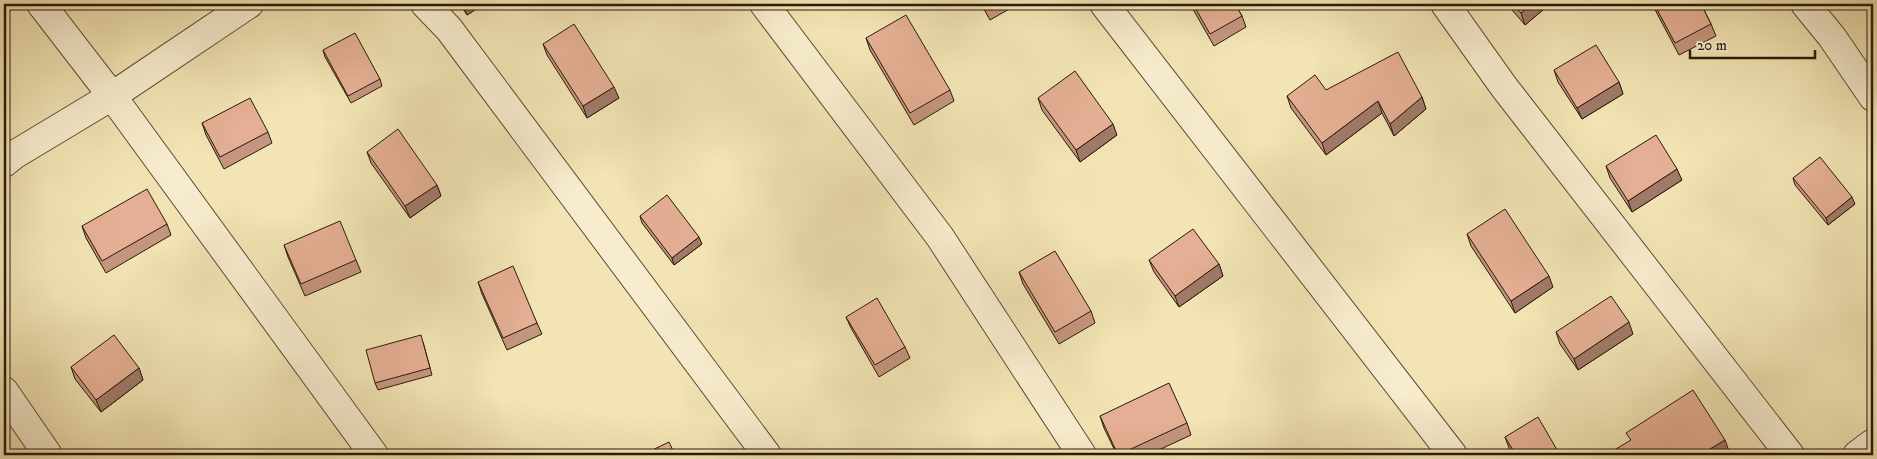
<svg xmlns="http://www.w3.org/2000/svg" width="1877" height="459" font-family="'IM FELL DW Pica',serif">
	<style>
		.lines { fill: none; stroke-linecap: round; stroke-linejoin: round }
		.street-casing { stroke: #5c4c35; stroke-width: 30 }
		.street { stroke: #f7edce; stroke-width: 28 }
		.wall { fill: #c4967f; stroke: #2a1a0b }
		.shaded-wall { fill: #a07a68; stroke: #2a1a0b }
		.building { fill: #e4af94; stroke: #2a1a0b }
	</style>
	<rect width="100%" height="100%" fill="#f2e4b4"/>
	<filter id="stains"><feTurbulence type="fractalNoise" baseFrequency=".004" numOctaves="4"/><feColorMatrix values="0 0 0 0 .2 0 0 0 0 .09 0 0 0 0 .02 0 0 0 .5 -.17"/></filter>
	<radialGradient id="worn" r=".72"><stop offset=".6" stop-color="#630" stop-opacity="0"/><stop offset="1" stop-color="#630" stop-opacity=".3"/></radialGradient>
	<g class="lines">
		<defs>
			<path id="street" d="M 41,4 L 112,96 L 374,455
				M 425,4 L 449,29 L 767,455
				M 764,4 L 940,237 L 1082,455
				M 1104,4 L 1453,455
				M 1445,4 L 1504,87 L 1790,455
				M 1805,4 L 1832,37 L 1873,97
				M 4,163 L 14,155 L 112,96 L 249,4
				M 4,391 L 48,455
				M 1857,455 L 1873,443"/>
		</defs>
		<use href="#street" class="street-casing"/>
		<use href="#street" class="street"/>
	</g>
	<path class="wall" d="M 460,4 L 484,4 L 467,15 Z
		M 981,4 L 1018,4 L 990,20 Z
		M 1190,4 L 1235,4 L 1242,16 L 1246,27 L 1214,46 Z
		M 1507,4 L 1550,4 L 1525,25 Z
		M 1652,4 L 1701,4 L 1711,24 L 1716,36 L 1679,55 Z
		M 866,38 L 950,90 L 954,101 L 914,125 L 870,50 Z
		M 543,44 L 619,98 L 587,118 L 547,55 Z
		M 323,50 L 380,79 L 382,86 L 351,103 L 325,57 Z
		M 1554,70 L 1619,82 L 1623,94 L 1582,119 L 1558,82 Z
		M 1326,90 L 1422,97 L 1426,109 L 1394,136 L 1382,113 L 1326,155 L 1291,108 L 1287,96 Z
		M 1038,98 L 1117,135 L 1080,162 L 1042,110 Z
		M 202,123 L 268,132 L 272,143 L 224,169 L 206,135 Z
		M 367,152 L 437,185 L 441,196 L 410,218 L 371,163 Z
		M 1606,166 L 1682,180 L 1632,212 L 1610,178 Z
		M 1793,178 L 1855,204 L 1828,225 L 1795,185 Z
		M 640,216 L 702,244 L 674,265 L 642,223 Z
		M 167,224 L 171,235 L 106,273 L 86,238 L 82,226 Z
		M 1467,234 L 1553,287 L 1515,313 L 1471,246 Z
		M 284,245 L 356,260 L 361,272 L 305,296 L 288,257 Z
		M 1149,260 L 1219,264 L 1223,276 L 1179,307 L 1154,272 Z
		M 1019,272 L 1091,311 L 1095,323 L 1059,344 L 1023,284 Z
		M 478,282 L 537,323 L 542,334 L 507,350 L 482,294 Z
		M 1873,296 L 1873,314 L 1868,300 Z
		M 846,317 L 905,347 L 910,358 L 879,377 L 851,328 Z
		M 1556,332 L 1633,334 L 1578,370 L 1560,344 Z
		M 423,342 L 432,375 L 378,390 L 375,383 Z
		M 71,367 L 139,368 L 143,380 L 101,412 L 75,379 Z
		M 1100,416 L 1187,423 L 1191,435 L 1148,455 L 1117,455 L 1104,428 Z
		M 1505,437 L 1560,455 L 1514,455 L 1509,448 Z"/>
	<path class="shaded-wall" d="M 463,4 L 484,4 L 467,15 Z
		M 1532,4 L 1550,4 L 1525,25 L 1521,13 Z
		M 1619,82 L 1623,94 L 1582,119 L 1577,108 Z
		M 614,87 L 619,98 L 587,118 L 583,106 Z
		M 1422,97 L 1426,109 L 1394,136 L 1390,124 Z
		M 1378,101 L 1382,113 L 1326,155 L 1322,143 Z
		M 1113,124 L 1117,135 L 1080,162 L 1076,150 Z
		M 1677,169 L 1682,180 L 1632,212 L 1628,201 Z
		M 437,185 L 441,196 L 410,218 L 405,206 Z
		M 1852,197 L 1855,204 L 1828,225 L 1826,218 Z
		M 699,237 L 702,244 L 674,265 L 672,258 Z
		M 1219,264 L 1223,276 L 1179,307 L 1175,296 Z
		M 1549,276 L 1553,287 L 1515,313 L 1511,301 Z
		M 1629,322 L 1633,334 L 1578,370 L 1574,359 Z
		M 139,368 L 143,380 L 101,412 L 96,400 Z
		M 1725,440 L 1729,451 L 1722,455 L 1700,455 Z"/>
	<path class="building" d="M 983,4 L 993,4 L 986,8 Z
		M 1193,4 L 1235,4 L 1242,16 L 1210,34 Z
		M 1513,4 L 1532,4 L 1521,13 Z
		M 1654,4 L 1701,4 L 1711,24 L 1675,43 Z
		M 906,15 L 950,90 L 910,113 L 866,38 Z
		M 574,24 L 614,87 L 583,106 L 543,44 Z
		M 355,33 L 380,79 L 348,96 L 323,50 Z
		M 1596,45 L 1619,82 L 1577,108 L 1554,70 Z
		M 1398,52 L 1422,97 L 1390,124 L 1378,101 L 1322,143 L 1287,96 L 1315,75 L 1326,90 Z
		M 1075,71 L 1113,124 L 1076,150 L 1038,98 Z
		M 250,98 L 268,132 L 220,157 L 202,123 Z
		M 398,129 L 437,185 L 405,206 L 367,152 Z
		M 1656,135 L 1677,169 L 1628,201 L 1606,166 Z
		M 1820,157 L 1852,197 L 1826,218 L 1793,178 Z
		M 147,189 L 167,224 L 102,261 L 82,226 Z
		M 667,195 L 699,237 L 672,258 L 640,216 Z
		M 1505,209 L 1549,276 L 1511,301 L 1467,234 Z
		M 340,221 L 356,260 L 301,284 L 284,245 Z
		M 1193,229 L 1219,264 L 1175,296 L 1149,260 Z
		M 1055,251 L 1091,311 L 1055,332 L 1019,272 Z
		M 513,266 L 537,323 L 503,338 L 478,282 Z
		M 1611,296 L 1629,322 L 1574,359 L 1556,332 Z
		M 1873,296 L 1873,308 L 1868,300 Z
		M 877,298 L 905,347 L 875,365 L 846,317 Z
		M 114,335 L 139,368 L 96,400 L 71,367 Z
		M 421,335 L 430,368 L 375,383 L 366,350 Z
		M 1169,383 L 1187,423 L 1118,455 L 1100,416 Z
		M 1693,390 L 1725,440 L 1700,455 L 1606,455 L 1631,440 L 1626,433 Z
		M 1538,417 L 1560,455 L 1516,455 L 1505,437 Z
		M 669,442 L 675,455 L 642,455 Z"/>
	<rect width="1877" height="459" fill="none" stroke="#f2e4b4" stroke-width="20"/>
	<rect x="5" y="5" width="1867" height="449" fill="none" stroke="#2a1a0b" stroke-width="2.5"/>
	<rect x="10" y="10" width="1857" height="439" fill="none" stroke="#2a1a0b"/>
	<path d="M1690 50v8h125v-8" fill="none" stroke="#2a1a0b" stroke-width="2.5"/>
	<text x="1697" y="50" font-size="15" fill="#2a1a0b" stroke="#f7edce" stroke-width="4" paint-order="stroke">20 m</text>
	<rect width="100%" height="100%" filter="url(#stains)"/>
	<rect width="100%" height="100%" fill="url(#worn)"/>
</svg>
